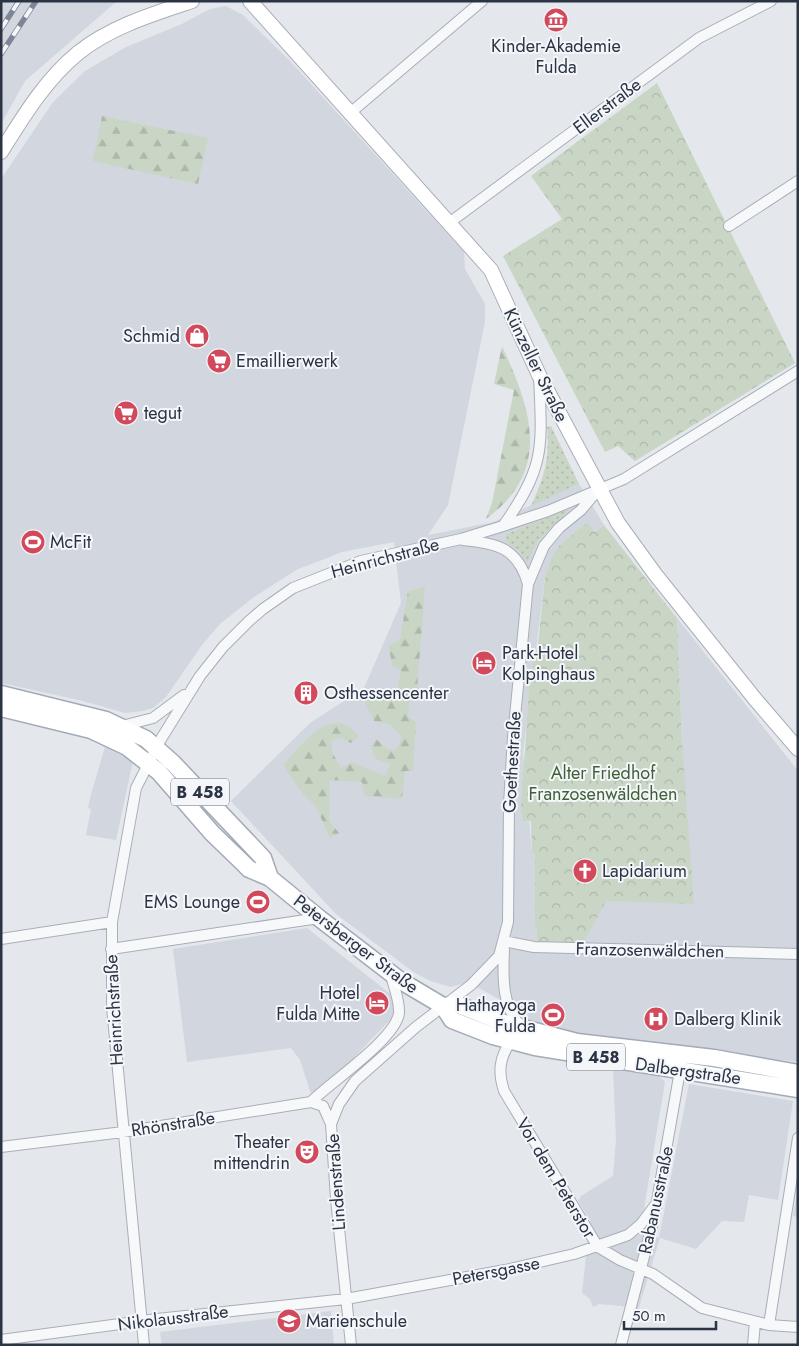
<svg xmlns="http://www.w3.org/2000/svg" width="799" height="1346" font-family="Jost,sans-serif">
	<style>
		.built { fill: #d2d6de }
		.grass { fill: url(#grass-dots) }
		.forest { fill: url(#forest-firs) }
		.park { fill: url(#park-crowns) }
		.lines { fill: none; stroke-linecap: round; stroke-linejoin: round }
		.street-casing { stroke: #a9aeb7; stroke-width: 12 }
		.secondary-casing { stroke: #a9aeb7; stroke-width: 16 }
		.primary-casing { stroke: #a3abb8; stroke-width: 19 }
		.street { stroke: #f7f8fa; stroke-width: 10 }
		.secondary { stroke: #fff; stroke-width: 14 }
		.primary { stroke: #fff; stroke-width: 16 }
		.rail-casing { stroke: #7d8696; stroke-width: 5.5 }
		.rail { stroke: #f4f6f9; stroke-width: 4; stroke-dasharray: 11; stroke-linecap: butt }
		.labels { text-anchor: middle; stroke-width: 4; stroke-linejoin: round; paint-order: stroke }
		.shield { fill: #f4f6f9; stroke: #676e7b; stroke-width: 1 }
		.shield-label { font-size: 16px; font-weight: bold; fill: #2b3445 }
		.poi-label { font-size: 18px; fill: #2b3445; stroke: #f4f6f9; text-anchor: start }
		.street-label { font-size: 18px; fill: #2b3445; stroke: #f4f6f9 }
		.park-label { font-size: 18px; fill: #3f6138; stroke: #f4f6f9 }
	</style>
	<defs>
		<pattern id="grass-dots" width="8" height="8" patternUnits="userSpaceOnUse" patternTransform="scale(1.25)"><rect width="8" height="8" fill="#c9d6c5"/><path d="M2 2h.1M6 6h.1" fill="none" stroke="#adb8ab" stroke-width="1.8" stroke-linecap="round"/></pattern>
		<pattern id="forest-firs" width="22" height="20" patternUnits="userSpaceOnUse" patternTransform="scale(1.25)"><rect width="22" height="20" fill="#c9d6c5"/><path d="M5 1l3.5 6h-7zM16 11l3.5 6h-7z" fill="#adb8ab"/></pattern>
		<pattern id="park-crowns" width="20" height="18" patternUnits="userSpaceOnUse" patternTransform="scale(1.25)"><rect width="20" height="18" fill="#c9d6c5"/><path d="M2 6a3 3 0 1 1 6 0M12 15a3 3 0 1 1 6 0" fill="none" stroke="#adb8ab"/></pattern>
	</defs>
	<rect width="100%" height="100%" fill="#e4e7ec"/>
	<path class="built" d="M 1,1 L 117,1 L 25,81 L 1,124 Z
		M 226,6 L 243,15 L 290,61 L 443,229 L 464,252 L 465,269 L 485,304 L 485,322 L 448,505 L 428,535 L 494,522 L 579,484 L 604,525 L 551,558 L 545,578 L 523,752 L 532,852 L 535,853 L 535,926 L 537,927 L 537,942 L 584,942 L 682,742 L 677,618 L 798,771 L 798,1062 L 681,1049 L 550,1030 L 525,1019 L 513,1007 L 468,982 L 451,987 L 430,981 L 412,971 L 336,914 L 231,801 L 310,723 L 364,688 L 401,603 L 394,542 L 342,552 L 322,560 L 298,569 L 254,597 L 220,624 L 202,645 L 166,697 L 153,708 L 143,711 L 125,713 L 83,701 L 1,683 L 1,179 L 53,102 L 85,71 L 126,47 L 182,24 L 210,9 Z
		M 105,747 L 133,761 L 116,840 L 86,835 L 91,809 L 88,808 L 90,798 Z
		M 307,928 L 393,996 L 395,1009 L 391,1019 L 345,1067 L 311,1094 L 300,1060 L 291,1048 L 187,1062 L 173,949 Z
		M 610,1065 L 656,1073 L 665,1082 L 640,1233 L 659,1238 L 689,1084 L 793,1101 L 778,1200 L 749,1195 L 744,1222 L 722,1221 L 696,1249 L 660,1238 L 638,1310 L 622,1306 L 599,1304 L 593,1307 L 590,1299 L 582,1293 L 590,1220 L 578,1201 L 581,1196 L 613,1176 L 616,1139 L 613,1070 Z
		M 798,1187 L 798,1217 L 793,1216 Z
		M 331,1311 L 334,1345 L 162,1345 L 160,1332 Z"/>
	<path class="grass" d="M 551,426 L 579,484 L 531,506 C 544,477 550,460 547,427 Z
		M 566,510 L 567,512 L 536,543 L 527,563 L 519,551 L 506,542 L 507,534 Z"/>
	<path class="forest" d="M 102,116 L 208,138 L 198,184 L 93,161 Z
		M 502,346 C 531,409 553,470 486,519 L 492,503 L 514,390 L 494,384 Z
		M 425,587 L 417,691 L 410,692 L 408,717 L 416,722 L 413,771 L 405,771 L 402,799 L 365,796 L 362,782 L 330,780 L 329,821 L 339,833 L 330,838 L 316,807 L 302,793 L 283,765 C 303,744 331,702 359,736 L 351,743 L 340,738 L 331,740 L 333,754 L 341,768 L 352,762 L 385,776 L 390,764 L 376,759 L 371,748 L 376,739 L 386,748 L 395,751 L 402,738 L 390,724 L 374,721 L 364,700 L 375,690 L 397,692 L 401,670 L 392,666 L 389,646 L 400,640 L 408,591 Z"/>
	<path class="park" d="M 657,83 L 795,363 L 635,461 L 618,446 L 605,452 L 503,256 L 562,219 L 531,176 Z
		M 588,522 L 594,532 L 604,525 L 677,618 L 682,742 L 694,904 L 606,901 L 584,942 L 537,942 L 537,927 L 535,926 L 535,853 L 532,853 L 531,821 L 523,821 L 521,808 L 530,674 L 538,644 L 545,578 L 551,558 L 559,546 Z"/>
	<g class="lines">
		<defs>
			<path id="street" d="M 349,114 L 482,1
				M 449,223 L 699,38 L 771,1
				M 729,226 L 798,181
				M 503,526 C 546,466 542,447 539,376
				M 463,540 C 497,543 518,548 528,584
				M 122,726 L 153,718 L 184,695
				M 1,939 L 112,922
				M 504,941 L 534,947 L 798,954
				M 111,949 L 319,918
				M 504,949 C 503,976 501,1007 522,1027
				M 511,1041 C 499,1058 498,1072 504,1091 L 598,1247 L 620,1260 L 653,1274 L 702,1308 L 769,1325 L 798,1327
				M 311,1102 C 329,1083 396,1039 399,1013 C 400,1000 393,985 390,972
				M 1,1147 L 123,1132 L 311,1102 L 323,1106 L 331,1124
				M 769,1325 L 798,1138
				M 1,1340 L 157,1319 L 346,1299 L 505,1270 L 574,1254 L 628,1235 L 641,1224 L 656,1204
				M 144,1345 L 112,1007 L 112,922 L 136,788 L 161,739 L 200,676 L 223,647 L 249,621 L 263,609 L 293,588 L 361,561 L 461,539 L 503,526 L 548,511 L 624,479 L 798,371
				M 351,1345 L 336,1199 L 331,1124 L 339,1104 L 355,1081 L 416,1027 L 471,985 L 499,956 L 508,922 L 509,805 L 513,737 L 528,584 L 544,546 L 559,528 L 581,510 L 598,490
				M 621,1345 L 654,1218 L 681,1065
				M 753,1345 L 755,1322"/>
			<path id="secondary" d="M 250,1 L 491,270 L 539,375 L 618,523 L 655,574 L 755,699 L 798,749
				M 1,152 C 23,117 45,80 78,53 C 110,27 153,14 192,1"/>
			<path id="primary" d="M 1,694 L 106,720 L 146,739 L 173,763 L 263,858 L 270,878
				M 1,708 L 91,730 L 127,747 L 159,772 L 212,833 L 243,863 L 249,869 L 270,878 L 319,918 L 401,981 L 443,1006 L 452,1020 L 493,1036 L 535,1047 L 798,1089
				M 443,1006 L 459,1005 L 504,1023 L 577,1042 L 714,1058 L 798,1073"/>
		</defs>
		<use href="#street" class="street-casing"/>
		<use href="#secondary" class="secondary-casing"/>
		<use href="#primary" class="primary-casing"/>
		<use href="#street" class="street"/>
		<use href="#secondary" class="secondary"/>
		<use href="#primary" class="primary"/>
		<defs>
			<path id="rail" d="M 1,29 L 19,1
				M 1,54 L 36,1"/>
		</defs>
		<use href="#rail" class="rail-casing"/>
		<use href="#rail" class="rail"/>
	</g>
	<defs>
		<symbol id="museum-disc" viewBox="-11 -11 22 22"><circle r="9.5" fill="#d1495b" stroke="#f4f6f9"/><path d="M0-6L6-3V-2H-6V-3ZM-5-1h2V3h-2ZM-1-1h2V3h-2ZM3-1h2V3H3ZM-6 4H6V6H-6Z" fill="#fff"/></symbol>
		<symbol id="shop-disc" viewBox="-11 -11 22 22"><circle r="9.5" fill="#d1495b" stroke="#f4f6f9"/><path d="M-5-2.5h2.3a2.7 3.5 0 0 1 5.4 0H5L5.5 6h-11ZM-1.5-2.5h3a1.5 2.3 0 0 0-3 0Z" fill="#fff"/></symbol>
		<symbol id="supermarket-disc" viewBox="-11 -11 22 22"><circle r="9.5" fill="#d1495b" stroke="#f4f6f9"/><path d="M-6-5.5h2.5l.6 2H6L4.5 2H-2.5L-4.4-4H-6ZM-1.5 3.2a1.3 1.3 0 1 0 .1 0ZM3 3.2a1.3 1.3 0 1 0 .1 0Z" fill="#fff"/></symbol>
		<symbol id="stadium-disc" viewBox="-11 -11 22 22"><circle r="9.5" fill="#d1495b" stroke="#f4f6f9"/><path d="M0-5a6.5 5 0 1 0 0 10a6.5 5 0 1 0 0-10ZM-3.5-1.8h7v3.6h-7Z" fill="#fff"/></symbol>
		<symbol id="hotel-disc" viewBox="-11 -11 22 22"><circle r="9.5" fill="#d1495b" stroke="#f4f6f9"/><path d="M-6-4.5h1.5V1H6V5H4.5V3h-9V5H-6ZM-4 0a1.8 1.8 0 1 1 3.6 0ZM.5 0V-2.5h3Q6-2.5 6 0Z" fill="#fff"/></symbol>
		<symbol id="building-disc" viewBox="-11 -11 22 22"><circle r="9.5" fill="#d1495b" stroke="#f4f6f9"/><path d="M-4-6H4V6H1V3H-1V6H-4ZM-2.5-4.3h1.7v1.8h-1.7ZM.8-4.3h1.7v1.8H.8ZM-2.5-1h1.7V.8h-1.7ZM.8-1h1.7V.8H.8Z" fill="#fff"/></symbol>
		<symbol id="church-disc" viewBox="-11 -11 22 22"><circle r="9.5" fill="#d1495b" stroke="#f4f6f9"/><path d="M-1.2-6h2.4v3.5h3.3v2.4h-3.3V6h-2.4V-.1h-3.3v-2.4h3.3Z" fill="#fff"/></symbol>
		<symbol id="hospital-disc" viewBox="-11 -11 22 22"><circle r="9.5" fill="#d1495b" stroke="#f4f6f9"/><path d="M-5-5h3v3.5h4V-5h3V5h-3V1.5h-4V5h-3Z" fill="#fff"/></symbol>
		<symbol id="theatre-disc" viewBox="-11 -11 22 22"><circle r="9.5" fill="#d1495b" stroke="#f4f6f9"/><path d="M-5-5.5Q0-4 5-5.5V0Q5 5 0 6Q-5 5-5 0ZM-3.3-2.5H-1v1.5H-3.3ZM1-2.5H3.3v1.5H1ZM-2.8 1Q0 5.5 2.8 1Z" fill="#fff"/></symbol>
		<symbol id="school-disc" viewBox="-11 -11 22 22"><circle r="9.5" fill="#d1495b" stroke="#f4f6f9"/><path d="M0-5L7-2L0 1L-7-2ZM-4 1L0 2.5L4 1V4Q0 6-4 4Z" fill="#fff"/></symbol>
	</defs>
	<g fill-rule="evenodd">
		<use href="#museum-disc" x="542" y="6" width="28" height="28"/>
		<use href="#shop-disc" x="183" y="322" width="28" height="28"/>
		<use href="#supermarket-disc" x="205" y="347" width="28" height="28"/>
		<use href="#supermarket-disc" x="112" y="399" width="28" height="28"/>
		<use href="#stadium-disc" x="19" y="528" width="28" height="28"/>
		<use href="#hotel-disc" x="470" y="649" width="28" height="28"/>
		<use href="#building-disc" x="292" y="679" width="28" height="28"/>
		<use href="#church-disc" x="571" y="857" width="28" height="28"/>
		<use href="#stadium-disc" x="244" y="888" width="28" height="28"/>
		<use href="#hotel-disc" x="363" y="989" width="28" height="28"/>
		<use href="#stadium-disc" x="539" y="1001" width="28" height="28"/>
		<use href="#hospital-disc" x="642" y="1005" width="28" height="28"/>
		<use href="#theatre-disc" x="293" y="1138" width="28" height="28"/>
		<use href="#school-disc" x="275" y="1307" width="28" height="28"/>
	</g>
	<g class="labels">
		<g class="shield">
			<rect x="171" y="778.5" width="58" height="27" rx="4"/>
			<rect x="567" y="1043.5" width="58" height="27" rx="4"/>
		</g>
		<g class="shield-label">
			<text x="200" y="798">B 458</text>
			<text x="596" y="1063">B 458</text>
		</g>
		<g class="poi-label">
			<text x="556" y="52" text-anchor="middle">Kinder-Akademie<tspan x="556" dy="21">Fulda</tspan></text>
			<text x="180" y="342" text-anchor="end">Schmid</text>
			<text x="236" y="367">Emaillierwerk</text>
			<text x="144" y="419">tegut</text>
			<text x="50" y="548">McFit</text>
			<text x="502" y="659">Park-Hotel<tspan x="502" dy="21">Kolpinghaus</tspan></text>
			<text x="324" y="699">Osthessencenter</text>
			<text x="602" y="877">Lapidarium</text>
			<text x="240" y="908" text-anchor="end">EMS Lounge</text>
			<text x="360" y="999" text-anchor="end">Hotel<tspan x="360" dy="21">Fulda Mitte</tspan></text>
			<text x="536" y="1011" text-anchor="end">Hathayoga<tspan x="536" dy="21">Fulda</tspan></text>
			<text x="674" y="1025">Dalberg Klinik</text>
			<text x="290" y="1148" text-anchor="end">Theater<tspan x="290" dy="21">mittendrin</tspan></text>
			<text x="306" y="1327">Marienschule</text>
		</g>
		<g class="street-label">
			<text transform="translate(607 106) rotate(-37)" y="6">Ellerstraße</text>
			<text transform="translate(536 365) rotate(64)" y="6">Künzeller Straße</text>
			<text transform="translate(385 558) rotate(-15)" y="6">Heinrichstraße</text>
			<text transform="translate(512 762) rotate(-87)" y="6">Goethestraße</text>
			<text transform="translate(356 944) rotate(37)" y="6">Petersberger Straße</text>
			<text transform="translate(650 950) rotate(1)" y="6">Franzosenwäldchen</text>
			<text transform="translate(114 1010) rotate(-93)" y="6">Heinrichstraße</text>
			<text transform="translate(688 1071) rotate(8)" y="6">Dalbergstraße</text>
			<text transform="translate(173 1124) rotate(-9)" y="6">Rhönstraße</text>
			<text transform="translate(556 1178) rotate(59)" y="6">Vor dem Peterstor</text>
			<text transform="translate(336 1182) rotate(-94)" y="6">Lindenstraße</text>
			<text transform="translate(656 1200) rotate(-78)" y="6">Rabanusstraße</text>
			<text transform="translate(496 1271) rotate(-11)" y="6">Petersgasse</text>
			<text transform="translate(173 1318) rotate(-7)" y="6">Nikolausstraße</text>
		</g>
		<g class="park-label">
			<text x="603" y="779">Alter Friedhof<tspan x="603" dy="21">Franzosenwäldchen</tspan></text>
		</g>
	</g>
	<rect width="799" height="1346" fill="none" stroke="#2b3445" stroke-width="5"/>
	<path d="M624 1321v8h92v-8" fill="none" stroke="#2b3445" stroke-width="2.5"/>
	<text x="632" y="1321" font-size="15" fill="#2b3445" stroke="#f4f6f9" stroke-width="4" paint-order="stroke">50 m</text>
</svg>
